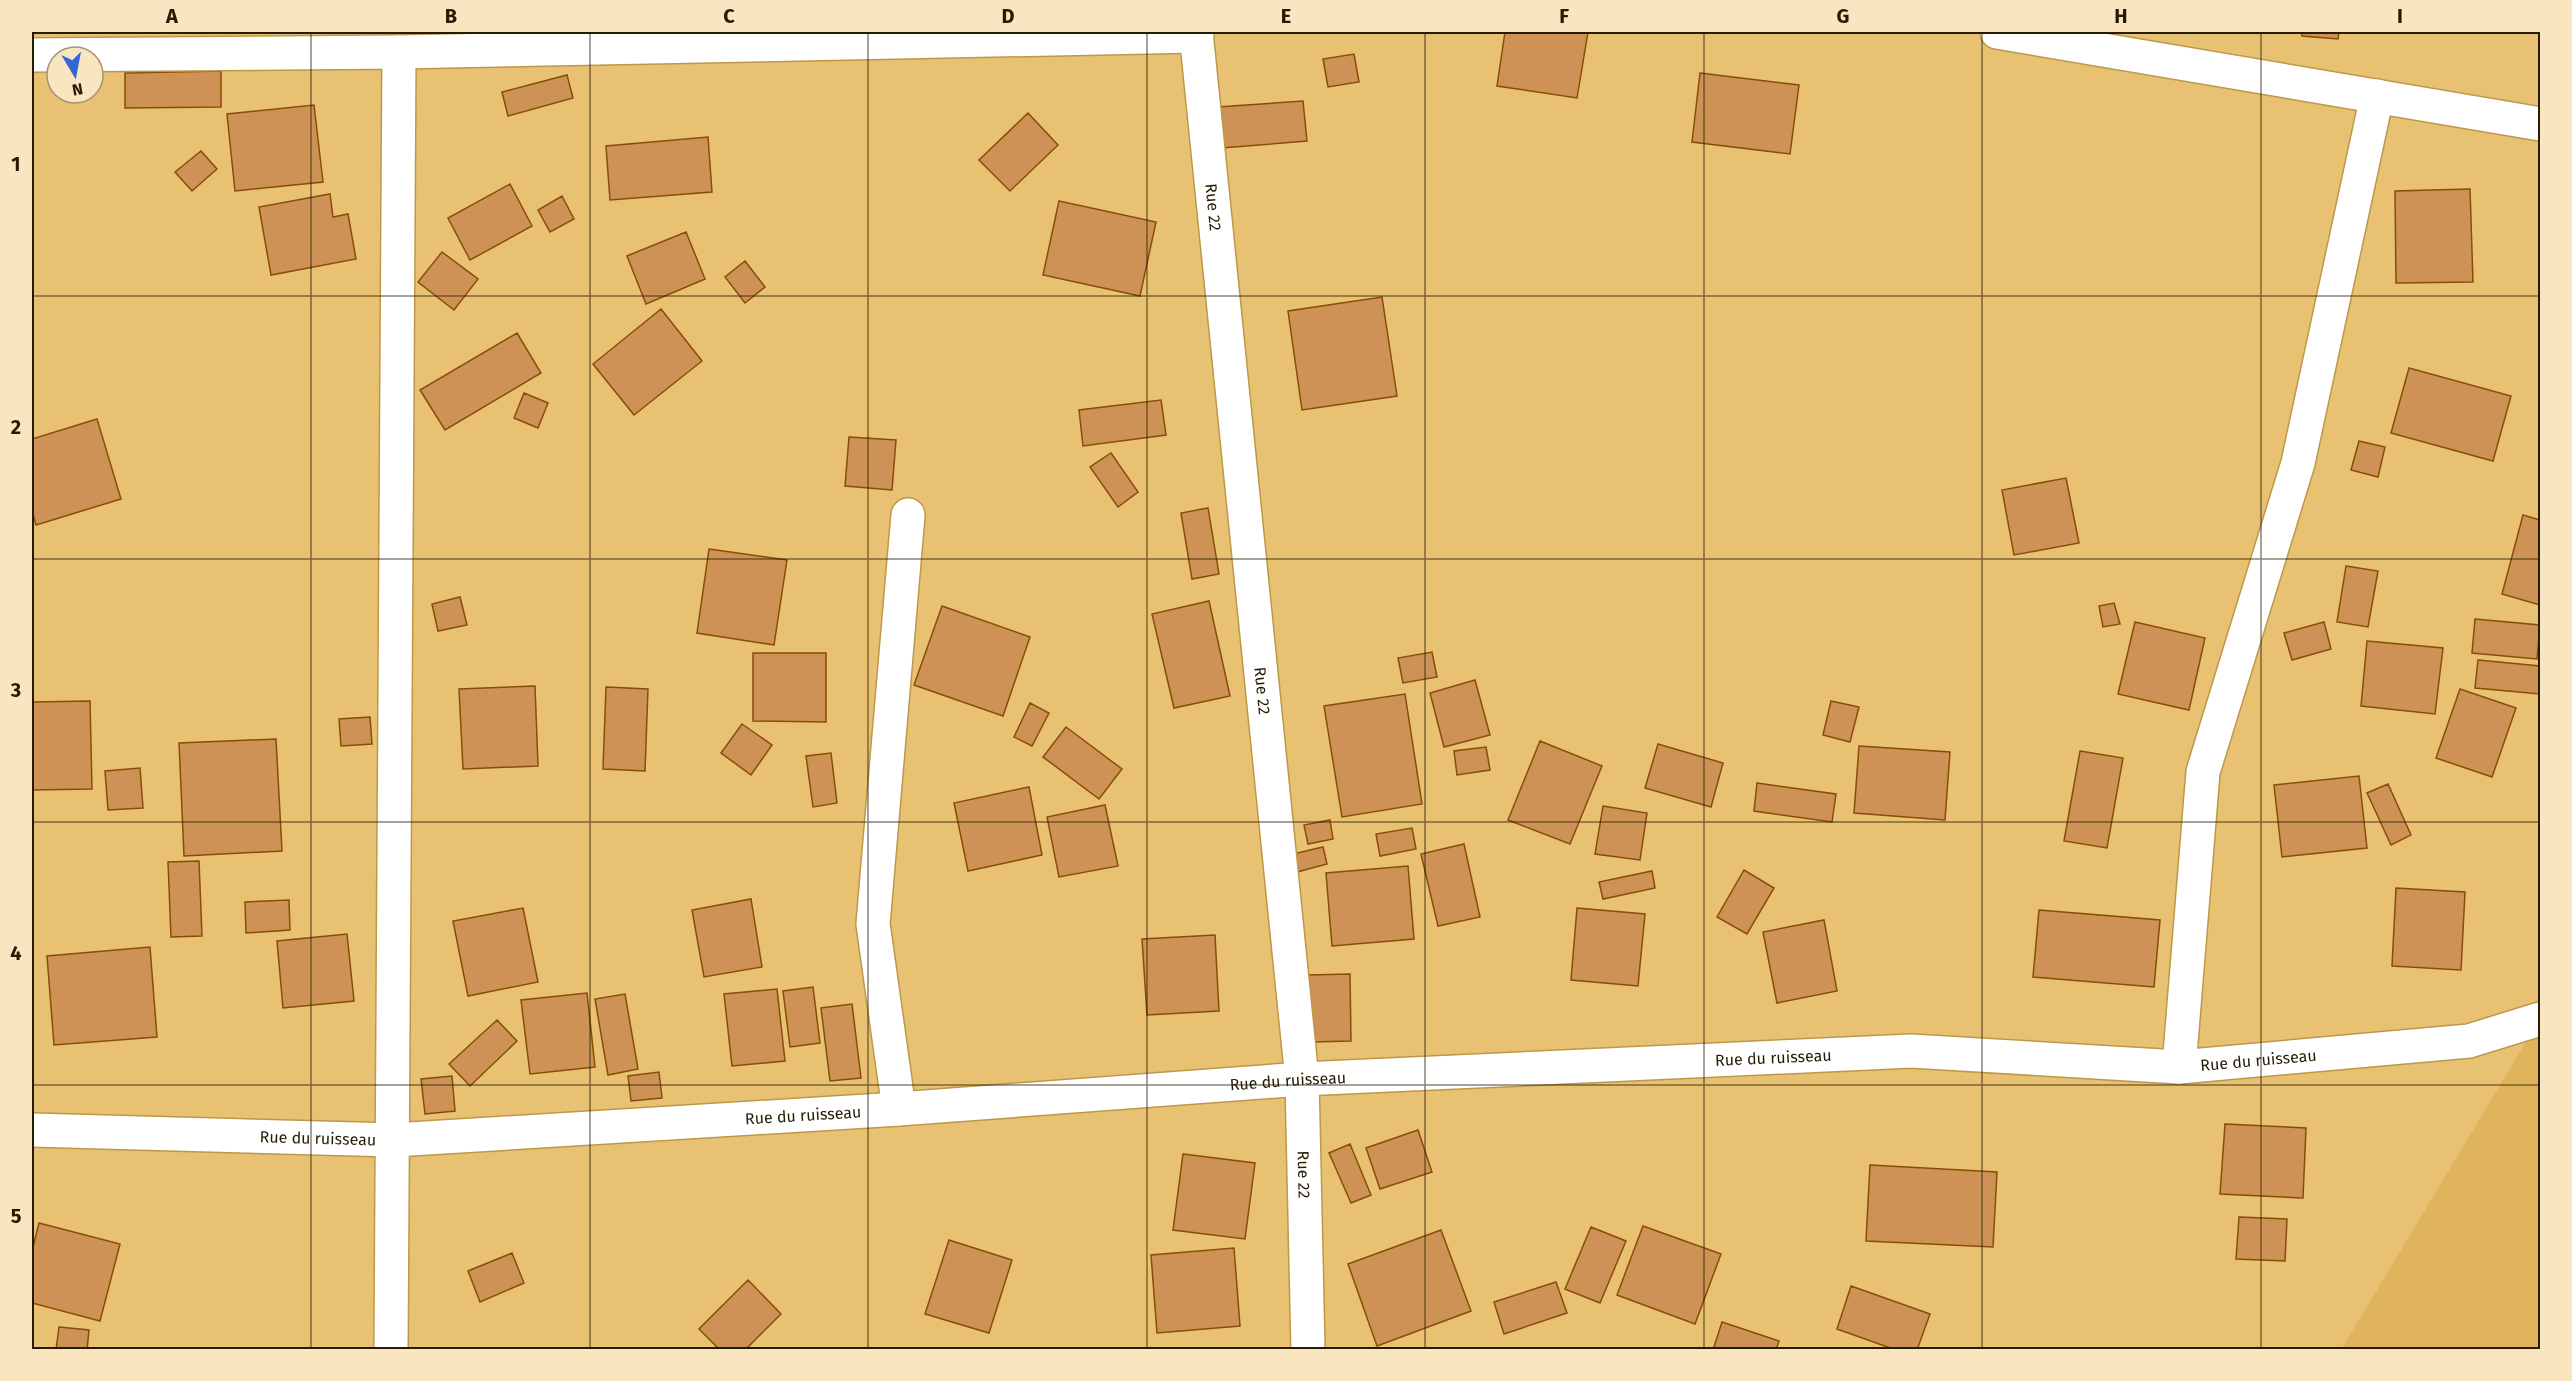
<svg xmlns="http://www.w3.org/2000/svg" width="2572" height="1381" font-family="'Fira Sans',sans-serif">
	<style>
		.built { fill: #dfb45d }
		.building { fill: #cf9256; stroke: #874e06; stroke-width: 1.5 }
		.lines { fill: none; stroke-linecap: round; stroke-linejoin: round }
		.street-casing { stroke: #bd9849; stroke-width: 36 }
		.street { stroke: #fff; stroke-width: 33 }
		.grid { fill: none; stroke: #261b03; stroke-width: 1.5; stroke-opacity: 0.55 }
		.labels { text-anchor: middle; stroke-width: 4.5; stroke-linejoin: round; paint-order: stroke }
		.street-label { font-size: 16px; fill: #261b03; stroke: #f9e5c0 }
		.neatline { fill: none; stroke: #261b03; stroke-width: 2 }
		.grid-label { font-size: 20px; text-anchor: middle; font-weight: bold; fill: #261b03 }
	</style>
	<rect width="100%" height="100%" fill="#e8c173"/>
	<path class="built" d="M 2540,1023 L 2540,1349 L 2341,1350 L 2529,1037 Z"/>
	<path class="building" d="M 1505,32 L 1588,32 L 1577,98 L 1497,86 Z
		M 2302,32 L 2339,32 L 2338,39 L 2302,36 Z
		M 1354,54 L 1359,82 L 1328,87 L 1323,59 Z
		M 221,71 L 221,107 L 125,108 L 125,73 Z
		M 1700,73 L 1799,85 L 1790,154 L 1692,142 Z
		M 567,75 L 573,98 L 508,116 L 502,92 Z
		M 1303,101 L 1307,141 L 1222,148 L 1218,107 Z
		M 314,105 L 323,182 L 235,191 L 227,114 Z
		M 1028,113 L 1058,145 L 1010,191 L 979,160 Z
		M 708,137 L 712,192 L 610,200 L 606,146 Z
		M 201,151 L 217,169 L 192,191 L 175,172 Z
		M 510,184 L 532,226 L 470,260 L 448,218 Z
		M 2470,189 L 2473,282 L 2396,283 L 2395,191 Z
		M 330,194 L 333,217 L 348,214 L 356,259 L 271,275 L 259,207 Z
		M 562,196 L 574,219 L 550,232 L 538,210 Z
		M 1059,201 L 1156,222 L 1140,296 L 1043,275 Z
		M 686,232 L 705,279 L 646,304 L 627,256 Z
		M 442,252 L 478,279 L 454,310 L 418,282 Z
		M 745,261 L 765,287 L 745,303 L 725,277 Z
		M 1382,297 L 1397,396 L 1302,410 L 1288,311 Z
		M 661,309 L 702,361 L 634,415 L 593,364 Z
		M 517,333 L 541,373 L 445,430 L 420,390 Z
		M 2409,368 L 2511,396 L 2493,461 L 2391,433 Z
		M 524,393 L 548,403 L 538,428 L 514,418 Z
		M 1161,400 L 1166,435 L 1083,446 L 1079,410 Z
		M 97,419 L 121,499 L 36,525 L 32,511 L 32,439 Z
		M 849,437 L 896,440 L 892,490 L 845,486 Z
		M 2359,441 L 2385,447 L 2378,477 L 2351,470 Z
		M 1111,453 L 1138,492 L 1118,507 L 1090,467 Z
		M 2066,478 L 2079,543 L 2014,555 L 2002,490 Z
		M 1208,508 L 1219,574 L 1192,579 L 1181,513 Z
		M 2523,515 L 2540,520 L 2540,605 L 2502,594 Z
		M 709,549 L 787,560 L 774,645 L 697,633 Z
		M 2346,566 L 2378,571 L 2368,627 L 2337,622 Z
		M 460,597 L 467,625 L 438,631 L 432,604 Z
		M 1209,601 L 1230,696 L 1174,708 L 1152,614 Z
		M 2114,603 L 2120,624 L 2103,627 L 2099,606 Z
		M 942,606 L 1030,637 L 1003,716 L 914,685 Z
		M 2475,619 L 2540,625 L 2537,659 L 2472,653 Z
		M 2135,622 L 2205,638 L 2189,710 L 2118,694 Z
		M 2324,622 L 2331,649 L 2292,660 L 2284,633 Z
		M 2367,641 L 2443,648 L 2435,714 L 2361,706 Z
		M 1432,652 L 1437,677 L 1403,683 L 1398,658 Z
		M 753,653 L 826,653 L 826,722 L 753,721 Z
		M 2478,660 L 2540,666 L 2540,694 L 2475,688 Z
		M 1475,680 L 1490,735 L 1444,747 L 1430,693 Z
		M 535,686 L 538,766 L 463,769 L 459,689 Z
		M 606,687 L 648,689 L 645,771 L 603,769 Z
		M 2460,689 L 2516,708 L 2492,777 L 2436,758 Z
		M 1405,694 L 1422,804 L 1342,817 L 1324,706 Z
		M 90,701 L 92,789 L 32,790 L 32,702 Z
		M 1831,701 L 1859,707 L 1850,742 L 1823,735 Z
		M 1030,703 L 1049,713 L 1032,746 L 1014,737 Z
		M 370,717 L 372,744 L 341,746 L 339,719 Z
		M 742,724 L 772,745 L 751,775 L 721,753 Z
		M 1066,727 L 1122,769 L 1099,799 L 1043,757 Z
		M 276,739 L 282,851 L 184,856 L 179,743 Z
		M 1540,741 L 1602,766 L 1570,844 L 1508,820 Z
		M 1658,744 L 1723,763 L 1711,807 L 1645,788 Z
		M 1859,746 L 1950,752 L 1945,820 L 1854,813 Z
		M 1486,747 L 1490,770 L 1457,775 L 1454,751 Z
		M 2080,751 L 2123,758 L 2107,848 L 2064,841 Z
		M 831,753 L 837,803 L 813,807 L 806,756 Z
		M 140,768 L 143,808 L 108,810 L 105,771 Z
		M 2359,776 L 2367,848 L 2282,857 L 2274,785 Z
		M 1757,783 L 1836,794 L 1832,822 L 1754,811 Z
		M 2388,784 L 2411,835 L 2391,845 L 2367,793 Z
		M 1029,787 L 1042,855 L 968,871 L 954,803 Z
		M 1105,805 L 1118,866 L 1059,877 L 1047,817 Z
		M 1603,806 L 1647,813 L 1640,860 L 1595,854 Z
		M 1330,820 L 1333,839 L 1308,844 L 1304,825 Z
		M 1412,828 L 1416,849 L 1380,856 L 1376,834 Z
		M 1464,844 L 1480,917 L 1438,926 L 1421,854 Z
		M 1323,847 L 1327,864 L 1297,872 L 1293,854 Z
		M 199,861 L 202,936 L 171,937 L 168,862 Z
		M 1408,866 L 1414,939 L 1332,946 L 1326,873 Z
		M 1744,870 L 1774,888 L 1747,934 L 1717,917 Z
		M 1652,871 L 1655,888 L 1603,899 L 1599,882 Z
		M 2396,888 L 2465,892 L 2461,970 L 2392,966 Z
		M 751,899 L 762,967 L 704,977 L 692,910 Z
		M 289,900 L 290,930 L 246,933 L 245,902 Z
		M 523,908 L 538,982 L 468,996 L 453,921 Z
		M 1577,908 L 1645,914 L 1638,986 L 1571,980 Z
		M 2039,910 L 2160,920 L 2154,987 L 2033,977 Z
		M 1824,920 L 1837,991 L 1777,1003 L 1763,932 Z
		M 347,934 L 354,1001 L 283,1008 L 277,941 Z
		M 1215,935 L 1219,1011 L 1147,1015 L 1142,939 Z
		M 150,947 L 157,1037 L 54,1045 L 47,956 Z
		M 1350,974 L 1351,1041 L 1311,1042 L 1308,975 Z
		M 813,987 L 820,1043 L 790,1047 L 783,991 Z
		M 777,989 L 785,1061 L 732,1066 L 724,994 Z
		M 587,993 L 595,1067 L 530,1074 L 521,1000 Z
		M 625,994 L 638,1069 L 608,1075 L 595,999 Z
		M 852,1004 L 861,1078 L 830,1081 L 821,1008 Z
		M 497,1020 L 517,1041 L 470,1086 L 449,1064 Z
		M 659,1072 L 662,1098 L 631,1101 L 628,1076 Z
		M 452,1076 L 455,1111 L 425,1114 L 421,1079 Z
		M 2225,1124 L 2306,1128 L 2303,1198 L 2220,1194 Z
		M 1418,1130 L 1432,1172 L 1380,1189 L 1366,1148 Z
		M 1350,1144 L 1371,1195 L 1351,1203 L 1329,1153 Z
		M 1183,1154 L 1255,1163 L 1245,1239 L 1173,1230 Z
		M 1870,1165 L 1997,1172 L 1993,1247 L 1866,1241 Z
		M 2239,1217 L 2287,1219 L 2285,1261 L 2236,1259 Z
		M 39,1223 L 120,1244 L 100,1321 L 32,1303 L 32,1251 Z
		M 1643,1226 L 1721,1254 L 1695,1324 L 1617,1295 Z
		M 1591,1227 L 1626,1241 L 1600,1303 L 1565,1289 Z
		M 1441,1230 L 1471,1311 L 1377,1346 L 1348,1264 Z
		M 949,1240 L 1012,1260 L 989,1333 L 925,1314 Z
		M 1234,1248 L 1240,1326 L 1157,1333 L 1151,1255 Z
		M 512,1253 L 524,1283 L 480,1302 L 468,1271 Z
		M 748,1280 L 781,1314 L 745,1350 L 720,1350 L 699,1329 Z
		M 1556,1282 L 1567,1313 L 1504,1334 L 1494,1302 Z
		M 1851,1286 L 1930,1314 L 1917,1350 L 1896,1350 L 1837,1329 Z
		M 1722,1322 L 1779,1341 L 1776,1350 L 1713,1350 Z
		M 59,1327 L 89,1330 L 87,1350 L 56,1350 Z"/>
	<g class="lines">
		<defs>
			<g id="street">
				<path id="s1" d="M 1196,32 L 1302,1079 L 1308,1350"/>
				<path d="M 1997,32 L 2540,124"/>
				<path d="M 32,55 L 399,52 L 1197,36"/>
				<path d="M 2179,1067 L 2203,772 L 2298,463 L 2377,96"/>
				<path d="M 899,1109 L 873,924 L 908,515"/>
				<path id="s2" d="M 32,1130 L 394,1140 L 899,1109 L 1302,1079 L 1911,1051 L 2179,1067 L 2469,1041 L 2540,1019"/>
				<path d="M 391,1350 L 399,52"/>
			</g>
		</defs>
		<use href="#street" class="street-casing"/>
		<use href="#street" class="street"/>
	</g>
	<path class="grid" d="M 311,32 L 311,1350M 590,32 L 590,1350M 868,32 L 868,1350M 1147,32 L 1147,1350M 1425,32 L 1425,1350M 1704,32 L 1704,1350M 1982,32 L 1982,1350M 2261,32 L 2261,1350M 32,296 L 2540,296M 32,559 L 2540,559M 32,822 L 2540,822M 32,1085 L 2540,1085"/>
	<g class="labels">
		<g class="street-label">
			<text dy="6" stroke="none"><textPath href="#s1" startOffset="176">Rue 22</textPath></text>
			<text dy="6" stroke="none"><textPath href="#s1" startOffset="662">Rue 22</textPath></text>
			<text dy="6" stroke="none"><textPath href="#s2" startOffset="1744">Rue du ruisseau</textPath></text>
			<text dy="6" stroke="none"><textPath href="#s2" startOffset="2230">Rue du ruisseau</textPath></text>
			<text dy="6" stroke="none"><textPath href="#s2" startOffset="1258">Rue du ruisseau</textPath></text>
			<text dy="6" stroke="none"><textPath href="#s2" startOffset="772">Rue du ruisseau</textPath></text>
			<text dy="6" stroke="none"><textPath href="#s2" startOffset="286">Rue du ruisseau</textPath></text>
			<text dy="6" stroke="none"><textPath href="#s1" startOffset="1148">Rue 22</textPath></text>
		</g>
	</g>
	<rect width="2572" height="1381" fill="none" stroke="#f9e5c0" stroke-width="66"/>
	<g transform="translate(75 75) rotate(170)"><circle r="28" fill="#f9e5c0" stroke="#a59474" stroke-width="1.5"/>
	<path d="M0-4.5L10 22L0 15L-10 22Z" fill="#3466d5"/>
	<text y="-9" font-size="16" font-weight="bold" text-anchor="middle" fill="#261b03">N</text>
	</g>
	<rect x="33" y="33" width="2506" height="1315" class="neatline"/>
	<g class="grid-label">
		<text x="172" y="23">A</text>
		<text x="451" y="23">B</text>
		<text x="729" y="23">C</text>
		<text x="1008" y="23">D</text>
		<text x="1286" y="23">E</text>
		<text x="1564" y="23">F</text>
		<text x="1843" y="23">G</text>
		<text x="2121" y="23">H</text>
		<text x="2400" y="23">I</text>
		<text x="16" y="171">1</text>
		<text x="16" y="434">2</text>
		<text x="16" y="697">3</text>
		<text x="16" y="960">4</text>
		<text x="16" y="1223">5</text>
	</g>
</svg>
